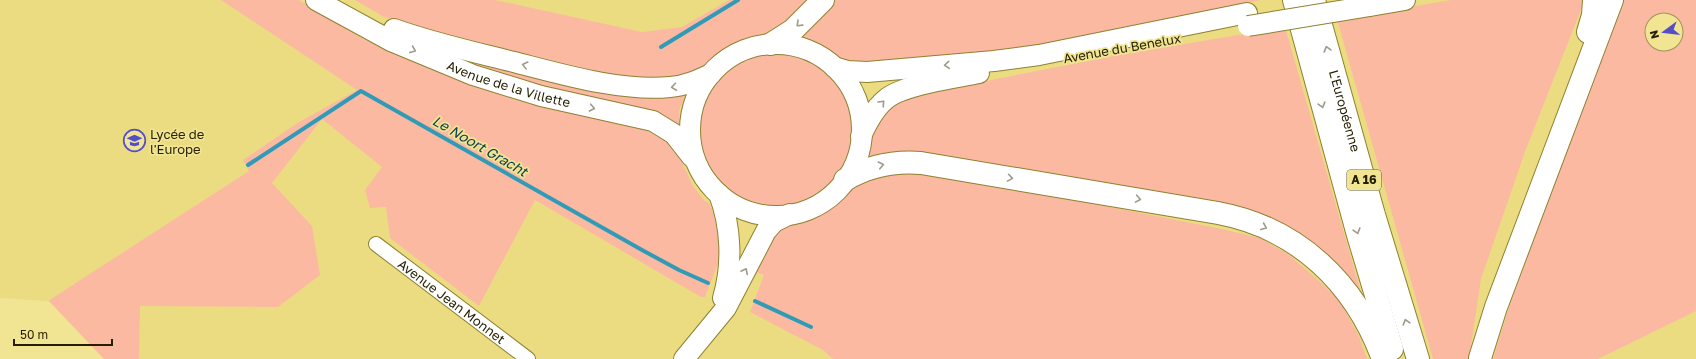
<svg xmlns="http://www.w3.org/2000/svg" width="1696" height="359" font-family="'Golos Text',sans-serif">
	<style>
		.built { fill: #ebdc82; fill-rule: evenodd }
		.green { fill: #fbb9a2; fill-rule: evenodd }
		.lines { fill: none; stroke-linecap: round; stroke-linejoin: round }
		.stream { stroke: #319bb7; stroke-width: 4 }
		.street-casing { stroke: #8e812f; stroke-width: 16 }
		.secondary-casing { stroke: #8e812f; stroke-width: 22 }
		.highway-casing { stroke: #8e812f; stroke-width: 24 }
		.street { stroke: #fff; stroke-width: 14 }
		.secondary { stroke: #fff; stroke-width: 20 }
		.highway { stroke: #fff; stroke-width: 22 }
		.secondary-bridge-casing { stroke: #8e812f; stroke-width: 22; stroke-linecap: butt }
		.secondary-bridge { stroke: #fff; stroke-width: 20 }
		.oneway { stroke: #9d9a8c }
		.labels { text-anchor: middle; stroke-width: 3.5; stroke-linejoin: round; paint-order: stroke }
		.shield { fill: #f1e493; stroke: #625a2c; stroke-width: 1 }
		.shield-label { font-size: 12px; font-weight: bold; fill: #251f00 }
		.street-label { font-size: 13px; fill: #251f00; stroke: #f1e493 }
		.poi-label { font-size: 13px; fill: #251f00; stroke: #f1e493; text-anchor: start }
		.water-label { font-size: 14px; font-style: italic; fill: #14414e; stroke: #f1e493 }
	</style>
	<rect width="100%" height="100%" fill="#f1e493"/>
	<path class="built" d="M 0,0 L 1696,0 L 1696,359 L 104,359 L 49,301 L 0,298 ZM 1652,20 L 1676,20 L 1676,44 L 1652,44 Z"/>
	<path class="green" d="M 221,0 L 299,0 L 363,39 L 436,70 L 644,122 L 667,138 L 676,149 L 693,186 L 704,200 L 709,203 L 720,227 L 723,251 L 705,297 L 701,297 L 535,200 L 479,306 L 390,238 L 386,207 L 370,208 L 365,190 L 382,167 L 322,119 L 272,183 L 312,226 L 320,275 L 278,307 L 140,306 L 139,359 L 104,359 L 49,301 L 51,299 L 249,171 L 243,160 L 299,122 L 357,90 Z
		M 355,0 L 495,0 L 642,32 L 682,27 L 729,0 L 811,0 L 774,33 L 738,42 L 720,52 L 706,65 L 678,80 L 615,78 L 505,51 L 384,17 Z
		M 835,0 L 1260,0 L 1026,53 L 860,67 L 835,57 L 823,47 L 811,43 L 795,39 Z
		M 1451,0 L 1583,0 L 1584,2 L 1526,149 L 1481,279 L 1469,359 L 1433,359 L 1337,19 Z
		M 1623,0 L 1696,0 L 1696,311 L 1598,359 L 1493,359 L 1511,301 ZM 1652,20 L 1676,20 L 1676,44 L 1652,44 Z
		M 1285,27 L 1362,296 L 1261,217 L 1214,200 L 1106,184 L 867,163 L 876,119 L 896,101 L 996,79 L 1125,54 Z
		M 401,36 L 686,93 L 679,111 L 680,133 L 521,85 Z
		M698 129a78 78 0 1 1 156 0a78 78 0 1 1-156 0Z
		M 901,171 L 942,174 L 1217,228 L 1260,238 L 1288,254 L 1317,279 L 1339,300 L 1359,336 L 1367,359 L 833,359 L 823,350 L 750,312 L 764,275 L 751,270 L 773,231 L 793,223 L 806,220 L 828,209 L 852,187 L 858,183 Z"/>
	<g class="lines">
		<path class="stream" d="M 661,47 L 738,0
			M 248,165 L 361,91 L 642,250 L 679,270 L 708,283
			M 755,301 L 811,327"/>
		<defs>
			<g id="street">
				<path id="s1" d="M 376,244 L 528,359"/>
			</g>
			<g id="secondary">
				<path id="s2" d="M 316,0 L 391,41 L 473,75 L 541,96 L 653,121 L 674,134 L 692,157"/>
				<path d="M 1370,6 L 1405,0"/>
				<path d="M 394,29 C 433,43 474,52 514,62 C 561,74 622,92 670,87 C 685,86 698,80 711,74"/>
				<circle cx="776" cy="130" r="86"/>
				<path d="M 834,67 L 848,71 L 867,72 L 994,61 L 1039,55 L 1247,13"/>
				<path d="M 861,136 C 867,123 874,109 885,100 C 900,85 956,78 979,73"/>
				<path d="M 719,194 C 731,226 733,264 723,298"/>
				<path d="M 684,359 L 726,308 L 766,231 L 774,222 L 790,214"/>
			</g>
			<g id="highway">
				<path d="M 1294,0 L 1358,235 L 1392,349"/>
				<path id="s3" d="M 1314,0 L 1374,215 L 1418,359"/>
				<path d="M 1588,32 L 1593,15 L 1594,0"/>
				<path d="M 771,44 L 793,30 L 823,0"/>
				<path d="M 845,180 C 868,166 894,161 921,163 L 1218,213 C 1298,228 1355,283 1383,359"/>
				<path d="M 1480,358 L 1496,307 L 1612,0"/>
			</g>
		</defs>
		<use href="#street" class="street-casing"/>
		<use href="#secondary" class="secondary-casing"/>
		<use href="#highway" class="highway-casing"/>
		<use href="#street" class="street"/>
		<use href="#secondary" class="secondary"/>
		<use href="#highway" class="highway"/>
		<defs>
			<path id="secondary-bridge" d="M 1248,26 L 1370,6"/>
		</defs>
		<use href="#secondary-bridge" class="secondary-bridge-casing"/>
		<use href="#secondary-bridge" class="secondary-bridge"/>
	</g>
	<defs><path id="oneway-chevron" d="M-2-3.5L2.5 0L-2 3.5" fill="none" stroke-width="1.6" stroke-linecap="round" stroke-linejoin="round"/></defs>
	<g class="oneway">
		<use href="#oneway-chevron" transform="translate(799 24) rotate(136)"/>
		<use href="#oneway-chevron" transform="translate(1327 49) rotate(-106)"/>
		<use href="#oneway-chevron" transform="translate(413 50) rotate(23)"/>
		<use href="#oneway-chevron" transform="translate(525 65) rotate(-166)"/>
		<use href="#oneway-chevron" transform="translate(947 65) rotate(175)"/>
		<use href="#oneway-chevron" transform="translate(674 87) rotate(172)"/>
		<use href="#oneway-chevron" transform="translate(882 103) rotate(-47)"/>
		<use href="#oneway-chevron" transform="translate(1322 105) rotate(74)"/>
		<use href="#oneway-chevron" transform="translate(592 108) rotate(11)"/>
		<use href="#oneway-chevron" transform="translate(881 165) rotate(-13)"/>
		<use href="#oneway-chevron" transform="translate(1010 178) rotate(9)"/>
		<use href="#oneway-chevron" transform="translate(1138 199) rotate(10)"/>
		<use href="#oneway-chevron" transform="translate(1264 227) rotate(23)"/>
		<use href="#oneway-chevron" transform="translate(1357 231) rotate(74)"/>
		<use href="#oneway-chevron" transform="translate(745 271) rotate(-63)"/>
		<use href="#oneway-chevron" transform="translate(1406 322) rotate(-107)"/>
	</g>
	<defs>
		<symbol id="school-ring" viewBox="-11 -11 22 22"><circle r="9.5" fill="#f1e493" stroke="#554fc7" stroke-width="1.5"/><path d="M0-5L7-2L0 1L-7-2ZM-4 1L0 2.5L4 1V4Q0 6-4 4Z" fill="#554fc7"/></symbol>
	</defs>
	<g fill-rule="evenodd">
		<use href="#school-ring" x="122" y="128" width="25" height="25"/>
	</g>
	<g class="labels">
		<rect class="shield" x="1347" y="170" width="34" height="20" rx="3"/>
		<g class="shield-label">
			<text x="1364" y="184">A 16</text>
		</g>
		<g class="street-label">
			<text transform="translate(1122 48) rotate(-10)" y="5">Avenue du Benelux</text>
			<text dy="5" stroke="none"><textPath href="#s2" startOffset="211">Avenue de la Villette</textPath></text>
			<text dy="5" stroke="none"><textPath href="#s3" startOffset="115">L'Européenne</textPath></text>
			<text dy="5" stroke="none"><textPath href="#s1" startOffset="95">Avenue Jean Monnet</textPath></text>
		</g>
		<g class="poi-label">
			<text x="150" y="139">Lycée de<tspan x="150" dy="15">l'Europe</tspan></text>
		</g>
		<g class="water-label">
			<text transform="translate(480 146) rotate(30)" y="5">Le Noort Gracht</text>
		</g>
	</g>
	<g transform="translate(1664 32) rotate(255)"><circle r="19" fill="#f1e493" stroke="#9f9558"/>
	<path d="M0-3L7 15L0 10L-7 15Z" fill="#554fc7"/>
	<text y="-6" font-size="11" font-weight="bold" text-anchor="middle" fill="#251f00">N</text>
	</g>
	<path d="M14 339v6h98v-6" fill="none" stroke="#251f00" stroke-width="2"/>
	<text x="20" y="339" font-size="12" fill="#251f00" stroke="#f1e493" stroke-width="3" paint-order="stroke">50 m</text>
</svg>
